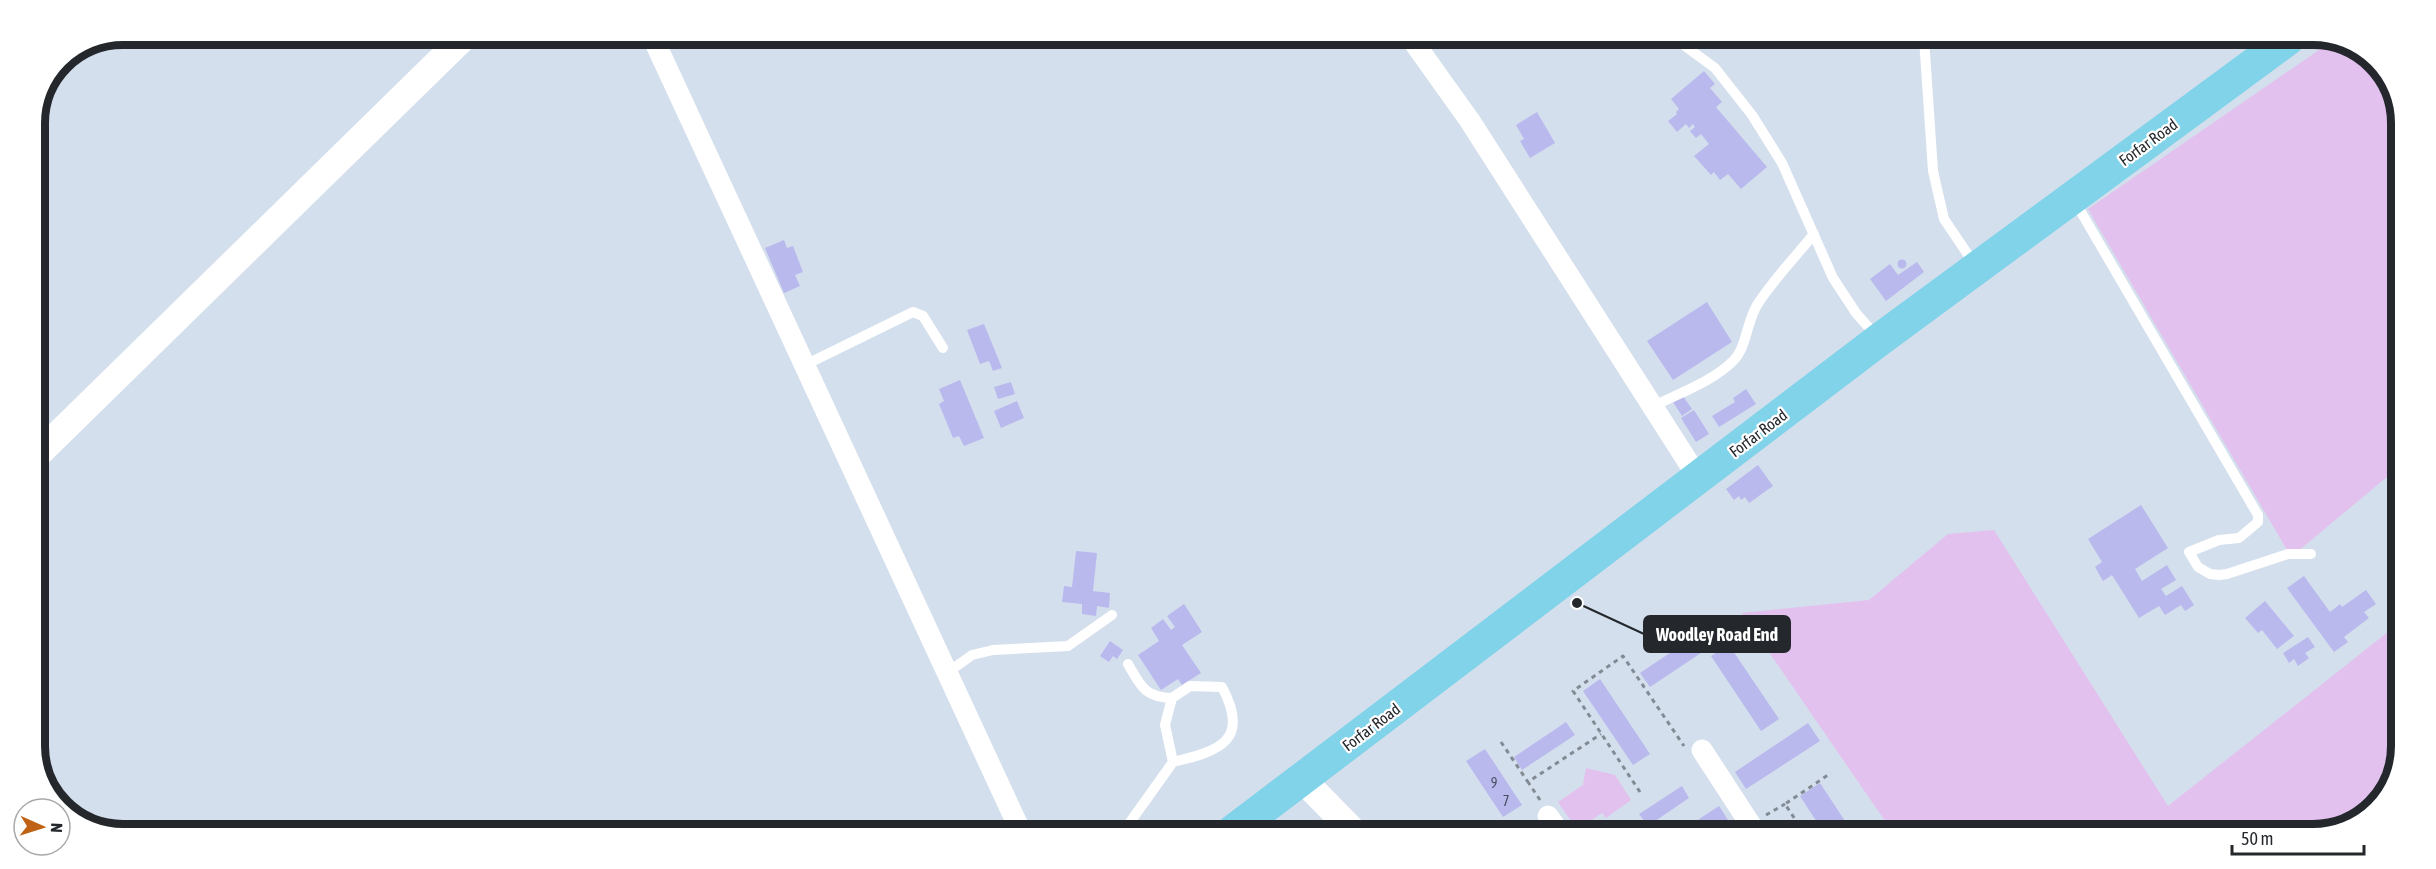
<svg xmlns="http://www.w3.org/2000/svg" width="2436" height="869" font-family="'Asap Condensed',sans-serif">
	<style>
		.green { fill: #e2c1ee }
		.building { fill: #b9b9ee }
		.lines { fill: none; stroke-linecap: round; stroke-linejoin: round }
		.path { stroke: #828a94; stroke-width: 3; stroke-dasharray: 4.5 4.5; stroke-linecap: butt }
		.service { stroke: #fff; stroke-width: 10 }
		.minor { stroke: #fff; stroke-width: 21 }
		.tertiary { stroke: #fff; stroke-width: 27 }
		.primary { stroke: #81d3e9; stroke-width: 33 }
		.labels { text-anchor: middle; stroke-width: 4.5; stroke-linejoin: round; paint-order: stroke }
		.number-label { font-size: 14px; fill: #494c5d }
		.street-label { font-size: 16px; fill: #24282d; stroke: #fff }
		.rim { fill: none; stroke: #24282d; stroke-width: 8 }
		.leader { fill: none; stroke: #24282d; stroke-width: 2 }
		.callout-dot { fill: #24282d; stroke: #fff; stroke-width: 2 }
		.callout { fill: #24282d; stroke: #24282d; stroke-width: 2 }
		.callout-label { font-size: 18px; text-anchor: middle; font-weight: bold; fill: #fff }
	</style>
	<rect width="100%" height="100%" fill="#d4dfed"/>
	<path class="green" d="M 2335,39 L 2341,39 L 2383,69 L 2401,117 L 2399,478 L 2393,472 L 2291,557 L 2088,209 Z
		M 1994,530 L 2168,806 L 2398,624 L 2397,774 L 2367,816 L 2313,834 L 1894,834 L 1742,613 L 1869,600 L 1948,534 Z
		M 1586,768 L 1615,775 L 1631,800 L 1606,818 L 1602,813 L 1577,830 L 1558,802 L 1583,785 Z"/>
	<path class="building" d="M 1704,71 L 1715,84 L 1710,88 L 1722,102 L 1716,107 L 1767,167 L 1741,189 L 1728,174 L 1720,180 L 1714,172 L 1711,175 L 1694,156 L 1709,144 L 1701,134 L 1696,138 L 1690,131 L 1695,127 L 1693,124 L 1689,128 L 1686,124 L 1677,132 L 1668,121 L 1677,114 L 1676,112 L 1679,109 L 1671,99 Z
		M 1537,112 L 1555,143 L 1530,158 L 1520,141 L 1524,139 L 1516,125 Z
		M 784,240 L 787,248 L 793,246 L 803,272 L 795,275 L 800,286 L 784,293 L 765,248 Z
		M1897.5 264a4.5 4.5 0 1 1 9 0a4.5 4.5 0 1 1-9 0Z
		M 1917,262 L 1924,272 L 1886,301 L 1870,279 L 1890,264 L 1898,275 Z
		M 1707,302 L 1732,342 L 1673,380 L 1647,341 Z
		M 984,324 L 1002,368 L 993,371 L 989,361 L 980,364 L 967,330 Z
		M 960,380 L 984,438 L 964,446 L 959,436 L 953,438 L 939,404 L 944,401 L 939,389 Z
		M 1011,382 L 1015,394 L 998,399 L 994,387 Z
		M 1746,389 L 1756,404 L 1719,427 L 1712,416 L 1735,402 L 1733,398 Z
		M 1683,396 L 1692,409 L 1682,416 L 1673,402 Z
		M 1017,401 L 1024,418 L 1001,428 L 994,411 Z
		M 1694,410 L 1709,434 L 1696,442 L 1681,418 Z
		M 1758,465 L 1773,486 L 1749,503 L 1745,497 L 1741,500 L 1739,496 L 1734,500 L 1726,489 Z
		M 2141,505 L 2168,548 L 2135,569 L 2142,581 L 2167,565 L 2176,580 L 2161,589 L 2166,596 L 2182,586 L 2194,605 L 2185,611 L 2181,605 L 2165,615 L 2159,606 L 2139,618 L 2112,575 L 2103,581 L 2095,567 L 2102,562 L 2088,539 Z
		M 1076,551 L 1097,553 L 1093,591 L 1110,593 L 1109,608 L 1097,606 L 1096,616 L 1082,614 L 1082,604 L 1062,602 L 1064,586 L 1072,587 Z
		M 2304,576 L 2330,612 L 2340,604 L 2342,607 L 2366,590 L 2376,604 L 2364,612 L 2369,618 L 2344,637 L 2348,642 L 2334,652 L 2287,588 Z
		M 2265,601 L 2294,636 L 2277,649 L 2262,630 L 2258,633 L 2245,618 Z
		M 1184,604 L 1202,632 L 1182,645 L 1201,673 L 1182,685 L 1178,679 L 1161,690 L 1138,655 L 1159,641 L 1151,628 L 1163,619 L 1171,630 L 1175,627 L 1167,616 Z
		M 1716,622 L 1725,637 L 1650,687 L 1640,673 Z
		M 2308,637 L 2315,647 L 2305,653 L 2309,658 L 2298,666 L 2294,659 L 2289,663 L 2283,653 Z
		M 1110,641 L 1123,650 L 1117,659 L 1113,656 L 1109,662 L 1100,656 Z
		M 1729,645 L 1779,719 L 1761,731 L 1711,656 Z
		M 1600,679 L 1650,754 L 1633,765 L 1583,691 Z
		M 1566,722 L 1575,735 L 1522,770 L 1514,757 Z
		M 1808,723 L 1820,741 L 1746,789 L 1735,772 Z
		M 1485,749 L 1522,805 L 1503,817 L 1466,761 Z
		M 1820,783 L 1845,821 L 1854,834 L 1824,833 L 1800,796 Z
		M 1682,786 L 1689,798 L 1648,826 L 1639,814 Z
		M 1719,806 L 1728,820 L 1709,833 L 1678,833 Z"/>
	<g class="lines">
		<path class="path" d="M 1501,742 L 1528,782
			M 1640,792 L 1573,691 L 1623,656 L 1684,746
			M 1540,800 L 1528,782 L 1601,734
			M 1766,815 L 1785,804
			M 1804,833 L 1785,804 L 1831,773"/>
		<path class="service" d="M 1674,38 L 1715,68 L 1752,115 L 1782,163 L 1833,278 L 1856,313 L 1877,337
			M 1924,38 L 1933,171 L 1944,219 L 1975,265
			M 2074,200 L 2258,515 L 2258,522 L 2239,538 L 2219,540 L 2189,552 L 2198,567 L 2210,574 L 2219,575 L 2227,574 L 2288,554 L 2311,554
			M 805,365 L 913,312 L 923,316 L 943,348
			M 1652,407 C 1679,393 1712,382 1733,361 C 1748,346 1746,320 1759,302 C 1775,278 1796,256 1814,234
			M 1128,664 C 1141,686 1144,697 1172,698
			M 947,673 L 972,655 L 993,650 L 1068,646 L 1112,615
			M 1123,832 L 1173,762 C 1219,751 1251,741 1222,687 L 1190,686 L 1172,698 L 1165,725 L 1173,762"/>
		<path class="minor" d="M 652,36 L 1021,832
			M 1410,37 L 1470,121 L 1699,479
			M 1702,750 L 1756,833
			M 1548,816 L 1560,833"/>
		<path class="tertiary" d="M 35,457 L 466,35
			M 1302,779 L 1355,833"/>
		<path class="primary" d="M 1232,832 L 1879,340 L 2288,39"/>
	</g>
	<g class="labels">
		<g class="number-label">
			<text x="1494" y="788">9</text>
			<text x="1506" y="806">7</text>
		</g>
		<g class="street-label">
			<text transform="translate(2148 142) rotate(-36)" y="6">Forfar Road</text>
			<text transform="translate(1758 433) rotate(-37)" y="6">Forfar Road</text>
			<text transform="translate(1371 727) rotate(-37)" y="6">Forfar Road</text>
		</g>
	</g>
	<path d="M0 0H2436V869H0ZM123 45H2313A78 78 0 0 1 2391 123V746A78 78 0 0 1 2313 824H123A78 78 0 0 1 45 746V123A78 78 0 0 1 123 45Z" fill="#fff" fill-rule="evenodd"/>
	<path class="rim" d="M123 45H2313A78 78 0 0 1 2391 123V746A78 78 0 0 1 2313 824H123A78 78 0 0 1 45 746V123A78 78 0 0 1 123 45Z"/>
	<path class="leader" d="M1577 603L1644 634"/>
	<circle class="callout-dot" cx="1577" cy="603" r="6"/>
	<rect class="callout" x="1644" y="616" width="146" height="36" rx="6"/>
	<g class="callout-label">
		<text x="1717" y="641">Woodley Road End</text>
	</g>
	<g transform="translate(42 827) rotate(93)"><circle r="28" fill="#ffffff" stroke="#a7a9ab" stroke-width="1.5"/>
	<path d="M0-4.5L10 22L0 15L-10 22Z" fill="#c06215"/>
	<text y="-9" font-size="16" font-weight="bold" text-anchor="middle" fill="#24282d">N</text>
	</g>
	<path d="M2232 845v9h132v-9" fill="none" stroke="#24282d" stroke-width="3"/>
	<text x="2241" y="845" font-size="18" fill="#24282d" stroke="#ffffff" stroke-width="4.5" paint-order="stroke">50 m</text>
</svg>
